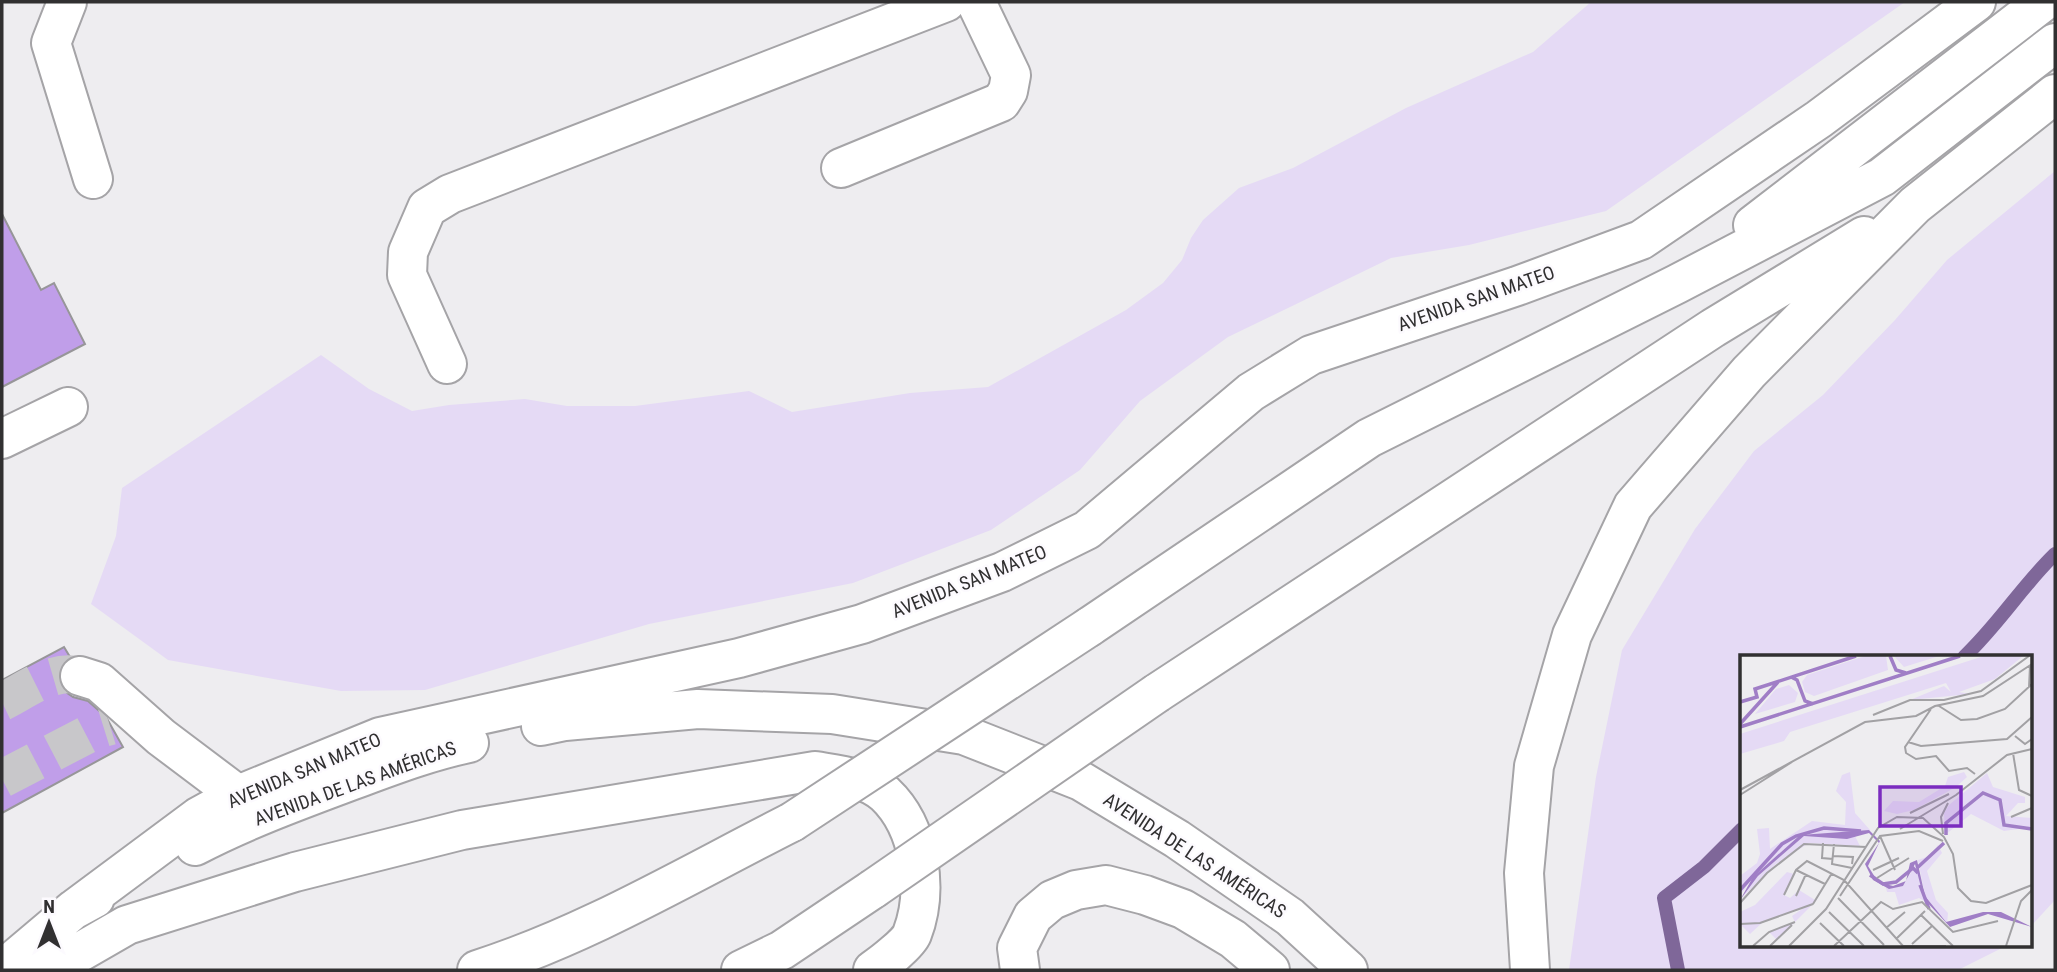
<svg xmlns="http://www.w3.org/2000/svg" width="2057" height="972" font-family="'Roboto Condensed',sans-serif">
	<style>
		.green { fill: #e5daf5 }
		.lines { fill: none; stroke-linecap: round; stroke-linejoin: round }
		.stream { stroke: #7f6799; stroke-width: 14 }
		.building { fill: #c09ee9; stroke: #979699; stroke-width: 2 }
		.minor-tunnel { stroke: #c8c7ca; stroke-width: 38; stroke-dasharray: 38 19; stroke-linecap: butt }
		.minor-casing { stroke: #a5a4a7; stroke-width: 42 }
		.major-casing { stroke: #a5a4a7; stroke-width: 42 }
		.minor { stroke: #fff; stroke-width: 38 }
		.major { stroke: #fff; stroke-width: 38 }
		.minor-bridge-casing { stroke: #a5a4a7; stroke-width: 42; stroke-linecap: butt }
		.major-bridge-casing { stroke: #a5a4a7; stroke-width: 42; stroke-linecap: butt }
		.minor-bridge { stroke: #fff; stroke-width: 38 }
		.major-bridge { stroke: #fff; stroke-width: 38 }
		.labels { text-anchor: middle; stroke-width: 5; stroke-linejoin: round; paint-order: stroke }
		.street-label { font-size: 19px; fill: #313031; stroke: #fcfafe }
		.inset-river { fill: none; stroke: #a07ec6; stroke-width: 3.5 }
		.inset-road { fill: none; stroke: #a2a1a4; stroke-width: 2 }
		.view { fill: #7b2cbf; fill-opacity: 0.15; stroke: #7b2cbf; stroke-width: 3.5 }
		.inset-edge { fill: none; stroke: #313031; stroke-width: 3.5 }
	</style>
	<rect width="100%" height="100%" fill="#eeedf0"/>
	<path class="green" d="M 1591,2 L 1905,2 L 1606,211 L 1469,245 L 1391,258 L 1228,337 L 1140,401 L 1080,470 L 991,530 L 853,583 L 649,624 L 425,690 L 341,691 L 168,660 L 91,604 L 116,536 L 122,488 L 321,355 L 369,389 L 412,411 L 449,405 L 525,399 L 567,406 L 635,406 L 749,391 L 792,412 L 910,393 L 988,387 L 1126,310 L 1163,283 L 1182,260 L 1191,238 L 1203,220 L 1239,188 L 1293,168 L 1406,108 L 1533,52 Z
		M 2055,171 L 2055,900 L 2031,926 L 2031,657 L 1742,657 L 1742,946 L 2006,946 L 1958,970 L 1569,970 L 1596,777 L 1622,650 L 1695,529 L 1754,451 L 1823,395 L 1895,320 L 1947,260 Z"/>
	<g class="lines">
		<path class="stream" d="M 1964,657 C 1998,625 2022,586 2055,554
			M 1678,970 L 1664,898 L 1704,867 L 1742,829"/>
	</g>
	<path class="building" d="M 2,214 L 41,290 L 54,283 L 85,344 L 2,387 Z
		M 64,647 L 70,657 L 65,660 L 59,670 L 59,681 L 63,690 L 73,697 L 88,701 L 106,717 L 123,747 L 2,813 L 2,680 Z"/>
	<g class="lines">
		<path class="minor-tunnel" d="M 2,702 C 25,691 53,668 80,676
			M 2,779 L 94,731 L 110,726"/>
		<defs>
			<path id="minor" d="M 67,2 L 51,43 L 93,179
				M 841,168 L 1001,102 L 1008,91 L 1011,75 L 976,2
				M 1753,225 L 2043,2
				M 447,364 L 407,275 L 408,252 L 427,208 L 450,194 L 946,2
				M 2,439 L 68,407
				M 1089,627 L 1369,438 L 1677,284 L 1882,177 L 2055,43
				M 80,676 L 99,682 L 161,737 L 238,795
				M 477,970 C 587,935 689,874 792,822"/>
			<path id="major" d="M 1157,693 L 1713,328 L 1864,236
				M 541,726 L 565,721 L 698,709 L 832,714 L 964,735 L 1081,781 L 1177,839 L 1290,917 L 1348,970
				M 195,846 C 243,821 294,802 345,783 C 386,768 426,752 469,743
				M 73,910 L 198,817 L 238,795 L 380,737 L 739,658 L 862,624 L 1002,572 L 1087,530 L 1251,392 L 1311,355 L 1517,286 L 1641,240 L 1819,119 L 1976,2
				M 2,970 L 73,910 L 95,898
				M 49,970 L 127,925 L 295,872 L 462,830 L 815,771 C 839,775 865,777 885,794 C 920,827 929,890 912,934 C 908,944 882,964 873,970
				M 741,970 L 782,950 L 873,889
				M 1020,970 L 1017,948 L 1033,916 L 1052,900 L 1076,890 L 1106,885 L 1145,895 L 1183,909 L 1233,939 L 1270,970
				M 1530,970 L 1524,873 L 1534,766 L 1572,635 L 1633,506 L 1749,372 L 1915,205 L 2055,94"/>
		</defs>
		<use href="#minor" class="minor-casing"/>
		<use href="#major" class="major-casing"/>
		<use href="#minor" class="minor"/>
		<use href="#major" class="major"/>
		<defs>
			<path id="minor-bridge" d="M 792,822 L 1089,627"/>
			<path id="major-bridge" d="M 873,889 L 1157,693"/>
		</defs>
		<use href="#minor-bridge" class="minor-bridge-casing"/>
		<use href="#major-bridge" class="major-bridge-casing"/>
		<use href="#minor-bridge" class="minor-bridge"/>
		<use href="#major-bridge" class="major-bridge"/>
	</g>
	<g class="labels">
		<g class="street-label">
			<text transform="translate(1476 298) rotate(-19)" y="7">AVENIDA SAN MATEO</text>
			<text transform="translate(969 581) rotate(-22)" y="7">AVENIDA SAN MATEO</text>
			<text transform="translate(304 770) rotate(-23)" y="7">AVENIDA SAN MATEO</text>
			<text transform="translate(355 783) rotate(-20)" y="7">AVENIDA DE LAS AMÉRICAS</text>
			<text transform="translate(1195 855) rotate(33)" y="7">AVENIDA DE LAS AMÉRICAS</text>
		</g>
	</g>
	<g transform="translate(1740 655)">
		<rect width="292" height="292" fill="#eeedf0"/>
		<path d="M 125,1 L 146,1 L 148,15 L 74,41 L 65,37 L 62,27 L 67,20 ZM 154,1 L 199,1 L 164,12 ZM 244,1 L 283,1 L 255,24 L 219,37 L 230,39 L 170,45 L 204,31 L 211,37 L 206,28 L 50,77 L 44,86 L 0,99 L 0,79 ZM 49,30 L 58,38 L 55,47 L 15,59 L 36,34 ZM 110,117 L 115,158 L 130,175 L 60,180 L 13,222 L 0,241 L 0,221 L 17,208 L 20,199 L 17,174 L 29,173 L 30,194 L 72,166 L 105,170 L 106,147 L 96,136 L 102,120 ZM 224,117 L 227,122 L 216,132 L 174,155 L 157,159 L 144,156 L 153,146 L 179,147 L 205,131 L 208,122 ZM 247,118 L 253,132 L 285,142 L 285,148 L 278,148 L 266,161 L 292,163 L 292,172 L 264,176 L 231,159 L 205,180 L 204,158 L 209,150 ZM 64,181 L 115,181 L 120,191 L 69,188 L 36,209 L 2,243 L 18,221 ZM 198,190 L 202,198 L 187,216 L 196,245 L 208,258 L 207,269 L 185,241 L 178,205 L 190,201 ZM 176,209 L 186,247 L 179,243 L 159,250 L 155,237 L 147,237 L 146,233 L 163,231 ZM 47,217 L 54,219 L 44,240 L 50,243 L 59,235 L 75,245 L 73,249 L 37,285 L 29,277 L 55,267 L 52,261 L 65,252 L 23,267 L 10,279 L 0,269 L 0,257 L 15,250 Z" fill="#e5daf5"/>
		<path d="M 129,175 L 140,186 L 128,211 L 138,227 L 153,231 L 166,226 L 170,208 L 177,205 L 185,241 L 206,267 L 243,257 L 261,257 L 292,272 L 248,259 L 210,272 L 184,244 L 175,209 L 163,231 L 149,234 L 133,225 L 125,209 L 139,188 L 129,178 L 107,184 L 64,181 L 18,221 L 0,245 L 13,222 L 60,180 Z" fill="#a07ec6"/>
		<path class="inset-river" d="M 150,1 L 156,15 L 166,18M 51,22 L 57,25 L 65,46 L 73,49M 0,47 L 17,42 L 15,34 L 116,1M 0,69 L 38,27M 0,72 L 220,1M 206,180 L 206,168 L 243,138 L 260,145 L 264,170 L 292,174M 177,213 L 204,188M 130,220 L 143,229 L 156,227 L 173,213 L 178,218M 180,230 L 189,254M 0,235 L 42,189 L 56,181 L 84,173 L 121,176"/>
		<path class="inset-road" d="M 289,32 L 290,11M 199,51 L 221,65 L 237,64 L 265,54 L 292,29M 191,54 L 165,92 L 166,98 L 176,104 L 196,101 L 209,116 L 227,113 L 235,119M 133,60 L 170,45 L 204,45 L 241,36 L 289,1M 275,81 L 285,89 L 292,84M 168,87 L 181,91 L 267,84 L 292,62M 273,98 L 279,135 L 292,141M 0,135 L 125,67 L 176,61 L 195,51 L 243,41 L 292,9M 0,140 L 52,107M 170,158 L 209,139M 271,162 L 292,153M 160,174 L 216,140 L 267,100 L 292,94M 203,179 L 201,162 L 208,148M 140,181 L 155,215M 83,188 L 82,203 L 93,204M 94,189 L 92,209 L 112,213M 93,201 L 113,202 L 112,209M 56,215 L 85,229M 133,215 L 159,203M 137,223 L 169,203M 44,240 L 56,215 L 67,206 L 104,225 L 163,291M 56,241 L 66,219M 100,241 L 140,181 L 179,176 L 203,186M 98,243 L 144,290M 0,248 L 27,218 L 64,189 L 126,192M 73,249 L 92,218M 89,257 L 124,291M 181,260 L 213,291M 80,268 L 104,291M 0,269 L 20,268 L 73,249M 146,273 L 165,257M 156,284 L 185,256M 172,289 L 192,271M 13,291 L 29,277 L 55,267M 30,291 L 52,270M 49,291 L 86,254 L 138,173 L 157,162 L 183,163 L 204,182 L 213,199 L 218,233 L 231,246 L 246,248 L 292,230M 94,291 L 141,247 L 153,254 L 182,247 L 213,277 L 258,266M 163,291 L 206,291M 266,291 L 281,246 L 292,235"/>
		<path class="view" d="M 140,132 L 221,132 L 221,171 L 140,171 Z"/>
		<rect width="292" height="292" class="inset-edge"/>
	</g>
	<rect width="2057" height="972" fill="none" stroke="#313031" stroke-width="7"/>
	<g transform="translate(49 923)" stroke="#fcfafe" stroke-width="5" paint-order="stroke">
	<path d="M0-5L12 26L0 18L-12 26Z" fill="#313031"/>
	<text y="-10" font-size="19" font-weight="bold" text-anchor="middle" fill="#313031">N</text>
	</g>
</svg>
